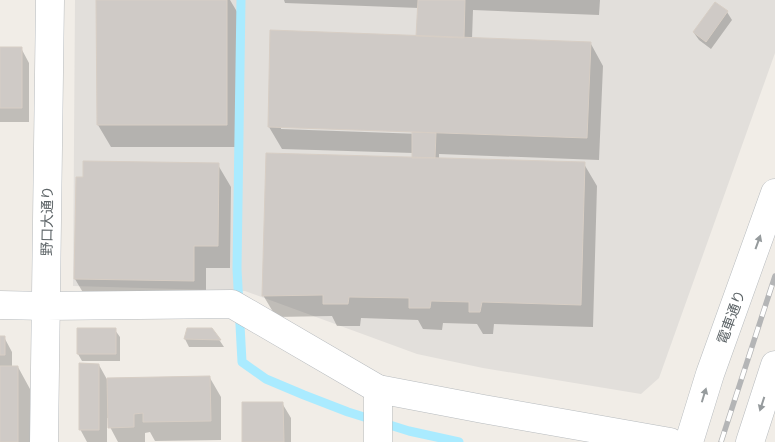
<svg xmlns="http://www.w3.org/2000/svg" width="775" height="442" font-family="Commissioner,'Noto Sans JP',sans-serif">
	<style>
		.industrial { fill: #e2dfdb }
		.shadow { fill: #0003; fill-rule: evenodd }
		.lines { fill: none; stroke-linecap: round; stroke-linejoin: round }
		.stream { stroke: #aaebff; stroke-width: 9 }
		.building { fill: #cfcac6; stroke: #d7cec5 }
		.minor-casing { stroke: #b7bbbe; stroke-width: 29 }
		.tertiary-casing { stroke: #b7bbbe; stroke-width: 29 }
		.minor { stroke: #fff; stroke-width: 28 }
		.tertiary { stroke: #fff; stroke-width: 28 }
		.rail-casing { stroke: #b4b5b6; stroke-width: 5.5 }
		.rail { stroke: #fff; stroke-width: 4; stroke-dasharray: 11; stroke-linecap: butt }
		.oneway { fill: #969b9d }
		.labels { text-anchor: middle; stroke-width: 4.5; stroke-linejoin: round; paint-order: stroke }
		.street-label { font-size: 14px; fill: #5e6568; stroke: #fff }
	</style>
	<rect width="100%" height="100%" fill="#f1ede7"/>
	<path class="industrial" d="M 75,0 L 775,0 L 775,53 L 659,378 L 641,394 L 483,368 L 417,354 L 245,291 L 73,286 Z"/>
	<path class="shadow" d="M 97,0 L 230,0 L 239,15 L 239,147 L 111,147 L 98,125 Z
		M 284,0 L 600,0 L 599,15 L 473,10 L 472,39 L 591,44 L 603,66 L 599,160 L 439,154 L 439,159 L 584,164 L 597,186 L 593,327 L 494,324 L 493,334 L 483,334 L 477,324 L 443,323 L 442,330 L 423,329 L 418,320 L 361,318 L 360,326 L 337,326 L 332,316 L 276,317 L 263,295 L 413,158 L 413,153 L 282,149 L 269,127 L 418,37 L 419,8 L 285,3 ZM 281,126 L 421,131 L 421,134 L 281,129 Z
		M 715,4 L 727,12 L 732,20 L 711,49 L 699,40 L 694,33 Z
		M 0,48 L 21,48 L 29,63 L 29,122 L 0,122 Z
		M 218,165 L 231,187 L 230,268 L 206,268 L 206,303 L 88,301 L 75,279 Z
		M 188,329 L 212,329 L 224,347 L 189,347 L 185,339 Z
		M 115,330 L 120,337 L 120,361 L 82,361 L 78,354 Z
		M 0,337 L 4,337 L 12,352 L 12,367 L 18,367 L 30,389 L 30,442 L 0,442 Z
		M 99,365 L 109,383 L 210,378 L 221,397 L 221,440 L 155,441 L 150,432 L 145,433 L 145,442 L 118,442 L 110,427 L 109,418 L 107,418 L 107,442 L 87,442 L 80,429 Z
		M 282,403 L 291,418 L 291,442 L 243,442 Z"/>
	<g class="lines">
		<path class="stream" d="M 241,0 L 237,269 L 242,362 L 266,379 L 304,395 L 348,412 L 409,431 L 459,442"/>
	</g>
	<path class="building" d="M 96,0 L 227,0 L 227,125 L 97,125 Z
		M 418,0 L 465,0 L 464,38 L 416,36 Z
		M 715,2 L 728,11 L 706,42 L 693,32 Z
		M 270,30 L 591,42 L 587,138 L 268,127 Z
		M 0,47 L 22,47 L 22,108 L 0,108 Z
		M 412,132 L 436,133 L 435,158 L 412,158 Z
		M 266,153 L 585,162 L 581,305 L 482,302 L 480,312 L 469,312 L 469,302 L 431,301 L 430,308 L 409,308 L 409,298 L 349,297 L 348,304 L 323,304 L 323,295 L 262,296 Z
		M 83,161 L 219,163 L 218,246 L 194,246 L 194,281 L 74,279 L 76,177 L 83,177 Z
		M 77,328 L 116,328 L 116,354 L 77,354 Z
		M 187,328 L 212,328 L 221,340 L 184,339 Z
		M 0,336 L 5,336 L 5,355 L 0,355 Z
		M 79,363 L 99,364 L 99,430 L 79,430 Z
		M 0,366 L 18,366 L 18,442 L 0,442 Z
		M 210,376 L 211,421 L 143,422 L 143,413 L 134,414 L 134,427 L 108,428 L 107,378 Z
		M 242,402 L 283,402 L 284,442 L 242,442 Z"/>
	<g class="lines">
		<defs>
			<path id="minor" d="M 0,305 L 46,306
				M 378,442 L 378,389"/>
			<path id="tertiary" d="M 46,306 L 232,304 L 378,389 L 483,409 L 670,442
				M 44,442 L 50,0
				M 689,442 L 710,374 L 775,193
				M 750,442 L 775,365"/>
		</defs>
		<use href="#minor" class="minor-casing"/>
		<use href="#tertiary" class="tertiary-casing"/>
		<use href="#minor" class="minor"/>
		<use href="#tertiary" class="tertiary"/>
		<defs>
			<path id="rail" d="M 721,442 L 775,276"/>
		</defs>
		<use href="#rail" class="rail-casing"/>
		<use href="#rail" class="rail"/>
	</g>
	<defs><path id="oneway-solid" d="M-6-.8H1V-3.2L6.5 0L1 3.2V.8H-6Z" transform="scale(1.25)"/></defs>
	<g class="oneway">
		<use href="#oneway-solid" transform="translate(758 242) rotate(-70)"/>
		<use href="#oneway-solid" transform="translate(704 395) rotate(-73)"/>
		<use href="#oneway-solid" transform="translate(762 404) rotate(108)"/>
	</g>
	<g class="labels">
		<g class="street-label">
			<text transform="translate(47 221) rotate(-89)" y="5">野口大通り</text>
			<text transform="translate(731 317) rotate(-70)" y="5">電車通り</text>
		</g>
	</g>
</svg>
